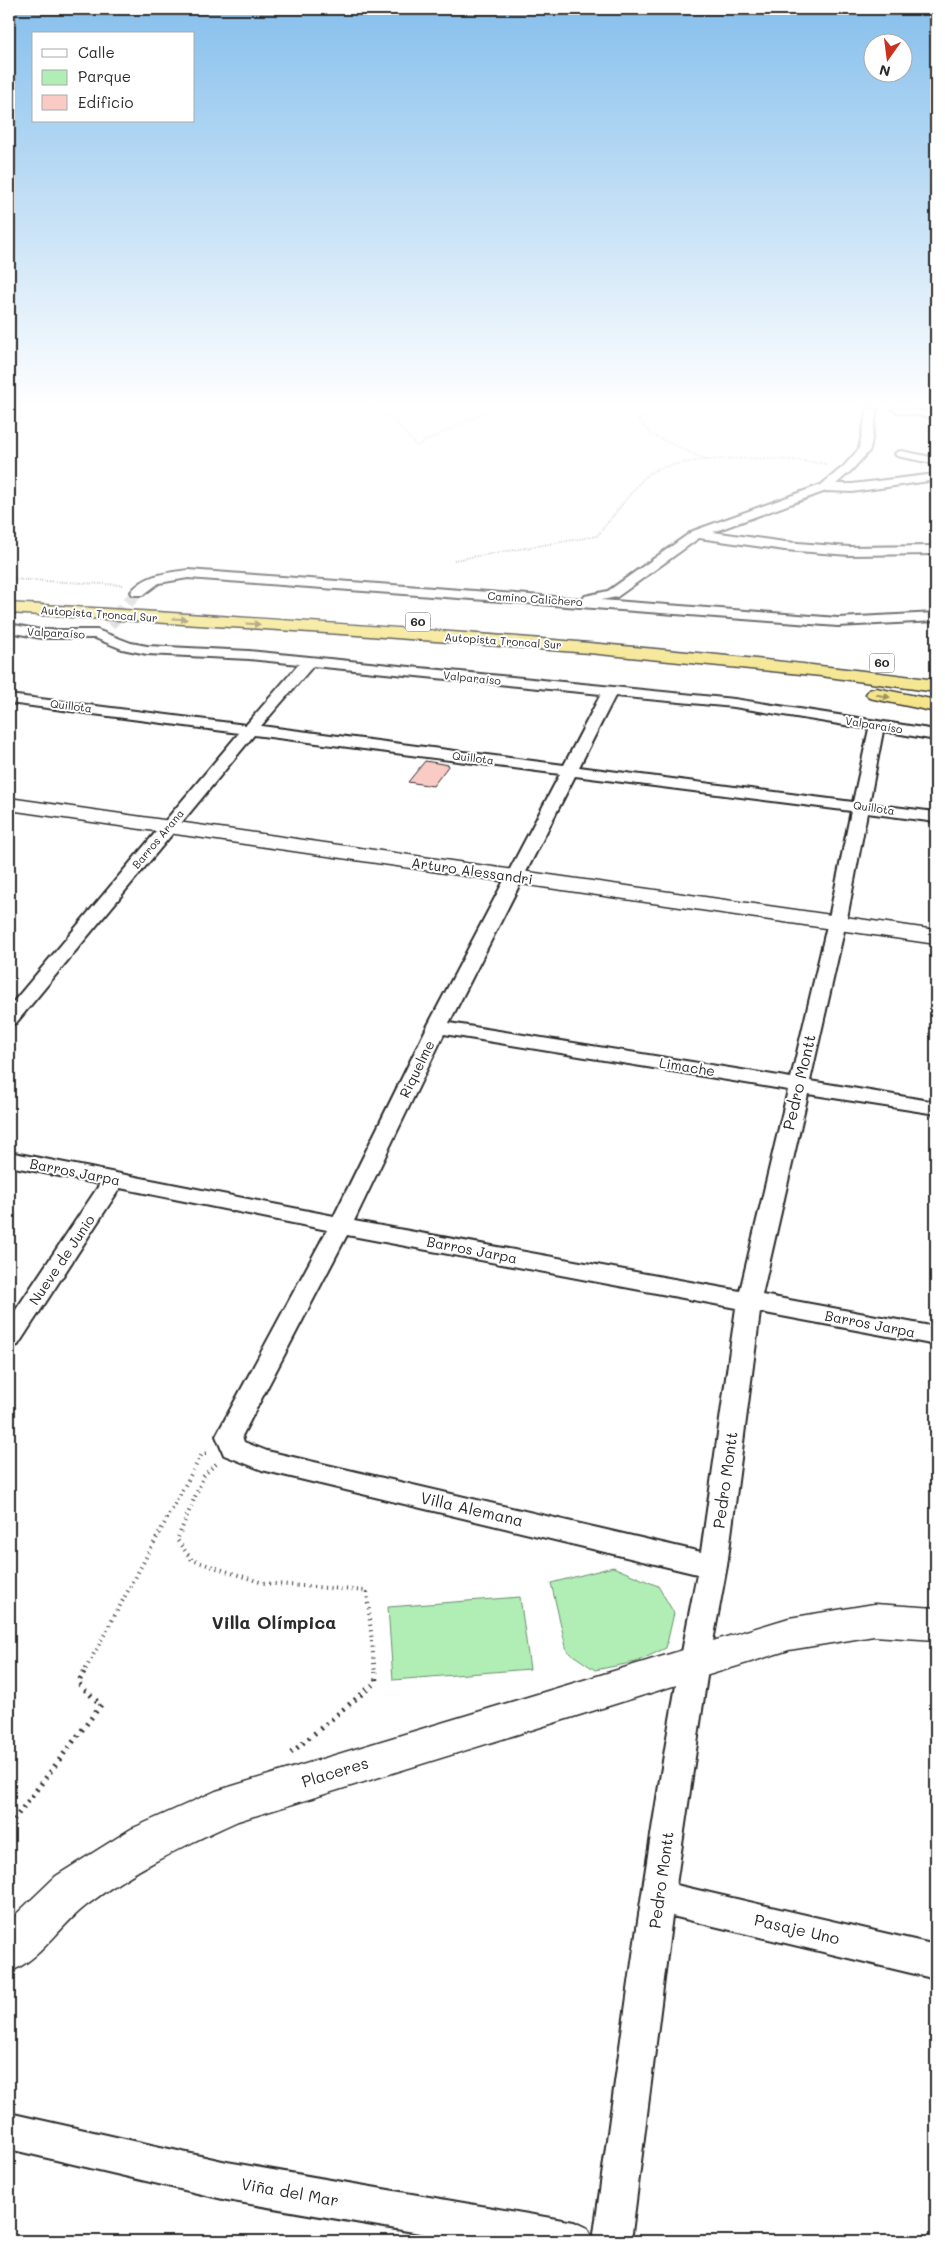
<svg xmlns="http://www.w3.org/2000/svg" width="945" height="2250" font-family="Mali,sans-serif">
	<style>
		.green { fill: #b0eeb5; stroke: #6e8c70 }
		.building { fill: #facac4; stroke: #2b2b2b }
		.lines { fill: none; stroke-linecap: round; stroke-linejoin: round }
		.street-tunnel-far1 { stroke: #d5d5d5; stroke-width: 12; stroke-dasharray: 12 6; stroke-linecap: butt }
		.street-tunnel { stroke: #d5d5d5; stroke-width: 16; stroke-dasharray: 16 8; stroke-linecap: butt }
		.street-casing { stroke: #2b2b2b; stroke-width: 4 }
		.secondary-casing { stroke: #2b2b2b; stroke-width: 3 }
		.highway-casing { stroke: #2b2b2b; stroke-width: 3 }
		.path-far2 { stroke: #2b2b2b; stroke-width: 2; stroke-dasharray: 0.5 2; stroke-linecap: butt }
		.path-far1 { stroke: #2b2b2b; stroke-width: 4; stroke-dasharray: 1 4.5; stroke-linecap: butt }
		.path { stroke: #2b2b2b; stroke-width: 5; stroke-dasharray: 2 5.5; stroke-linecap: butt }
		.street { fill: #fff; fill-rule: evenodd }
		.secondary { fill: #fff; fill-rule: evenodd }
		.highway { fill: #f4e382; fill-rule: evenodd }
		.oneway { fill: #908756 }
		.labels { text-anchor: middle; stroke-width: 4; stroke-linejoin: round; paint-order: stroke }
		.far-street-label { font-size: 11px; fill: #2b2b2b; stroke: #fff }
		.shield { fill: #fff; stroke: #6b6b6b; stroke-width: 1 }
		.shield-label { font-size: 12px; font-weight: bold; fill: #2b2b2b }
		.street-label { font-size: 14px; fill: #2b2b2b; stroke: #fff }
		.near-street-label { font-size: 16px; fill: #2b2b2b; stroke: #fff }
		.near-neighbourhood-label { font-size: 18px; font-weight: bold; fill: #2b2b2b; stroke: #fff }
	</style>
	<rect width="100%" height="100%" fill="#fff"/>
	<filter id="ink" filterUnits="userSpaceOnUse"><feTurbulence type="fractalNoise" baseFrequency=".02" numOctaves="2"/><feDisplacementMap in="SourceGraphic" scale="10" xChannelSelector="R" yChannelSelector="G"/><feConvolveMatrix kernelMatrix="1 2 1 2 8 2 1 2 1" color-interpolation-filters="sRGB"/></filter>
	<g filter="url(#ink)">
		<path class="green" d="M 613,1567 L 658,1586 L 674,1613 L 666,1648 L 636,1662 L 595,1670 L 567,1651 L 551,1583 Z
			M 520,1597 L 530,1669 L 393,1680 L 388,1607 Z"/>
		<path class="building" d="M 425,761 L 449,765 L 433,786 L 408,782 Z"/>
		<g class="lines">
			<path class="street-tunnel-far1" d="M 115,616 L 138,592"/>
			<path class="street-tunnel" d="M 108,623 L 116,615"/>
			<defs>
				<path id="street" d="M 867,409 L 877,409 L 870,450 L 852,470 L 836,484 L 852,484 L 936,474 L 936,480 L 852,492 L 826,491 L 713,532 L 785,542 L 849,547 L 936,546 L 936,554 L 849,555 L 785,550 L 699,538 L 617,597 L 601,600 L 838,618 L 936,613 L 936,621 L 838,626 L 188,578 L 159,583 L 143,595 L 133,595 L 131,592 C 145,574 167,573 188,570 L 583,599 L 585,596 L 608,591 L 693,531 L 821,485 L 844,466 L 859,449 Z
					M 892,409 L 936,412 L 936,418 L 897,412 Z
					M 901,451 L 936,458 L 936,464 L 897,456 L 895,454 L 897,452 Z
					M 9,624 L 41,630 L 97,630 L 131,643 L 147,646 L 249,651 L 734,699 L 936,730 L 936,740 L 883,731 L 869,804 L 936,812 L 936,822 L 867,813 L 848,913 L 810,1081 L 936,1102 L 936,1114 L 808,1094 L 762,1295 L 936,1327 L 936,1345 L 760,1312 L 727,1566 L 709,1663 L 676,1885 L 936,1945 L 936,1979 L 672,1916 L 631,2241 L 593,2241 C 624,2018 653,1794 697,1574 L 262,1470 L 224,1455 L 216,1436 L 327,1230 L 120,1188 L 18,1345 L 9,1348 L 9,1320 L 100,1184 L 9,1166 L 9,1152 L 334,1216 L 427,1027 L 560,774 L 254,735 L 16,1023 L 9,1025 L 9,1007 L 239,733 L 9,703 L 9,695 L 246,725 L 299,664 L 249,659 L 147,654 L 122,649 L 95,638 L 41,638 L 9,632 ZM 313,666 L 601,694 L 564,765 L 261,726 ZM 615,696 L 734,707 L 869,729 L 853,802 L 579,767 ZM 575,776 L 851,811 L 830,913 L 791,1078 L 449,1023 ZM 444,1034 L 788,1090 L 740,1291 L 354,1221 ZM 347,1235 L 736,1308 L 701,1552 L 267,1451 L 244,1442 L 242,1436 Z
					M 9,2113 L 227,2162 L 574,2222 L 587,2228 L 593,2241 L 466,2241 L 227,2200 L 9,2149 Z"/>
				<path id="secondary" d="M 9,798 L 936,930 L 936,944 L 9,810 Z
					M 874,1604 L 936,1608 L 936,1640 L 874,1636 L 789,1650 L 238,1821 C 185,1845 133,1870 87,1905 C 60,1925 41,1960 9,1972 L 9,1921 L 56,1876 L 131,1829 L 216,1791 L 789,1618 Z"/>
				<path id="highway" d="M 9,603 C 319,622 628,640 936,680 L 936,692 L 821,676 L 589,653 L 357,635 L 9,613 Z
					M 876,688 L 936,700 L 936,712 L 869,698 L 866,694 L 869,690 Z"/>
			</defs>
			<use href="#street" class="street-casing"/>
			<use href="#secondary" class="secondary-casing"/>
			<use href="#highway" class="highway-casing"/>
			<path class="path-far2" d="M 374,409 L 394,420 L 416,446 L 491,409
				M 656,409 L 639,420 L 652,435 L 707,460
				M 454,560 L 597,536 C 607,524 642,477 651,472 C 685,454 787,457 826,464
				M 9,579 L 122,585"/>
			<path class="path-far1" d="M 216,1464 L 204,1475 L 177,1540 L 192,1560 L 263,1583 L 367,1591 L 375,1674
				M 83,1674 L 202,1454 L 210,1453"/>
			<path class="path" d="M 291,1753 L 376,1682 L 375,1672
				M 9,1826 L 101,1705 L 78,1683 L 84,1672"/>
			<use href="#street" class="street"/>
			<use href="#secondary" class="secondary"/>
			<use href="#highway" class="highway"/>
		</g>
		<defs><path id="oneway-solid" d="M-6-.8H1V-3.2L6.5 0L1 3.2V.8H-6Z" transform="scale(1.25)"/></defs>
		<g class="oneway">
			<use href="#oneway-solid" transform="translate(180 619) rotate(4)"/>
			<use href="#oneway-solid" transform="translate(253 624) rotate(4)"/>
			<use href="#oneway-solid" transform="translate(883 696) rotate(11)"/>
		</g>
	</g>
	<linearGradient id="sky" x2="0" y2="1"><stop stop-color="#86bfec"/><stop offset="0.56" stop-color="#fff"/><stop offset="1" stop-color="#fff" stop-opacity="0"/></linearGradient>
	<rect width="945" height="724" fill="url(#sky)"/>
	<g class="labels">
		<g class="far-street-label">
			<text transform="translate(535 599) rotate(4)" y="4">Camino Calichero</text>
			<text transform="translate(99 614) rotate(4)" y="4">Autopista Troncal Sur</text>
			<text transform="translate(56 633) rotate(3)" y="4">Valparaíso</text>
			<text transform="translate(503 641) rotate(4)" y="4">Autopista Troncal Sur</text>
			<text transform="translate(472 678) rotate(6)" y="4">Valparaíso</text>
			<text transform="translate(71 706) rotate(7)" y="4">Quillota</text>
			<text transform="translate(874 725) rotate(9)" y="4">Valparaíso</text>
			<text transform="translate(473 758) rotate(7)" y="4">Quillota</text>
			<text transform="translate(874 808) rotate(8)" y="4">Quillota</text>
			<text transform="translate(158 839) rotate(-50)" y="4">Barros Arana</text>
		</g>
		<g class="shield">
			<rect x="405.5" y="612.5" width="25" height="19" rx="4"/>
			<rect x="869.5" y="653.5" width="25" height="19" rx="4"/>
		</g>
		<g class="shield-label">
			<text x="418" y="626">60</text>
			<text x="882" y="667">60</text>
		</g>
		<g class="street-label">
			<text transform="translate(472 871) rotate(8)" y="5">Arturo Alessandri</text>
			<text transform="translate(687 1067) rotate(9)" y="5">Limache</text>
			<text transform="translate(417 1069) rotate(-64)" y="5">Riquelme</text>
			<text transform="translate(75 1172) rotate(11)" y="5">Barros Jarpa</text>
			<text transform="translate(472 1250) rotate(11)" y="5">Barros Jarpa</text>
			<text transform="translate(62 1260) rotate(-56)" y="5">Nueve de Junio</text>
			<text transform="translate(870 1324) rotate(11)" y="5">Barros Jarpa</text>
		</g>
		<g class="near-street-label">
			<text transform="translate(799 1082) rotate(-77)" y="6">Pedro Montt</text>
			<text transform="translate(725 1480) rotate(-82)" y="6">Pedro Montt</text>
			<text transform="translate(472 1509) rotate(13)" y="6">Villa Alemana</text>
			<text transform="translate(335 1772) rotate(-17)" y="6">Placeres</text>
			<text transform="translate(661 1880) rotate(-82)" y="6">Pedro Montt</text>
			<text transform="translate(797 1929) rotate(13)" y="6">Pasaje Uno</text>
			<text transform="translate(290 2192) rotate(10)" y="6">Viña del Mar</text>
		</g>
		<g class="near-neighbourhood-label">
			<text x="274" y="1629">Villa Olímpica</text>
		</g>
	</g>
	<rect width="945" height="2250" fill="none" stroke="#fff" stroke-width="30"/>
	<rect x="15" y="15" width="915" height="2220" fill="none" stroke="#2b2b2b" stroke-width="2" filter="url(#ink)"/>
	<rect x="32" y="32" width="162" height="90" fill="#ffffff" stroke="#aaaaaa"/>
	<rect x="42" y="49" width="25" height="8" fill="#ffffff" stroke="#aaaaaa"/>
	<text x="78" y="58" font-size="15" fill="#2b2b2b">Calle</text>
	<rect x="42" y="70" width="25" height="15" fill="#b0eeb5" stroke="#aaaaaa"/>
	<text x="78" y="82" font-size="15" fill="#2b2b2b">Parque</text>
	<rect x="42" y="95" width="25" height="15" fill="#facac4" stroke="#aaaaaa"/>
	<text x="78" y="108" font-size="15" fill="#2b2b2b">Edificio</text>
	<g transform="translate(888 58) rotate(194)"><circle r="24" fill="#ffffff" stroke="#aaaaaa"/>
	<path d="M0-4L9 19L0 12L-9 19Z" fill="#c8321e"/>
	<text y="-8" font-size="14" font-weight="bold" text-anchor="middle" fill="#2b2b2b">N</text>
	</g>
</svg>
